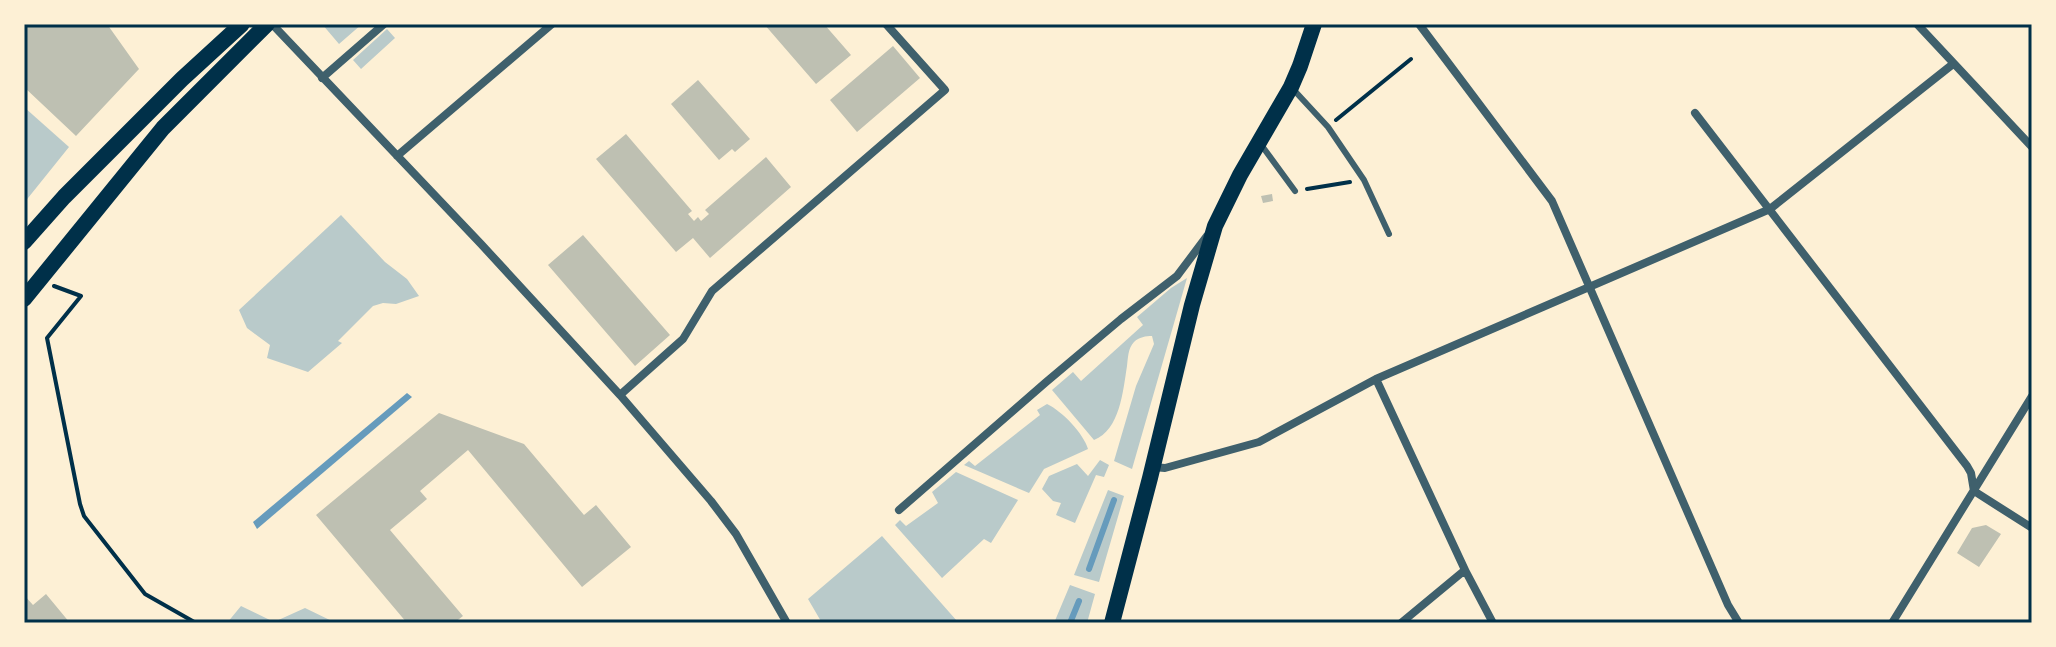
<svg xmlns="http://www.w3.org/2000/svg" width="2056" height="647" font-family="Karla,sans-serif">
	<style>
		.green { fill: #b9caca }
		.water { fill: #669bbc }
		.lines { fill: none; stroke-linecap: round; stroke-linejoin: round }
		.stream { stroke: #669bbc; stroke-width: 6 }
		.building { fill: #bec0b2 }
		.path { stroke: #003049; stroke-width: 4 }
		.service { stroke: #3f606c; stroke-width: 6 }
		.minor { stroke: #3f606c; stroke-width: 8 }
		.secondary { stroke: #003049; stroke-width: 16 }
		.neatline { fill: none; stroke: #003049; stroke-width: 3 }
	</style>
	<rect width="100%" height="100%" fill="#fdf0d5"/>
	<path class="green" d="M 322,24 L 362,24 L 339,44 Z
		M 387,29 L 395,38 L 361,69 L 353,60 Z
		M 24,107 L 69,147 L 24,203 Z
		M 341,215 L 385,262 L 407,279 L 419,296 L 396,304 L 383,303 L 373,306 L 338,341 L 342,343 L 308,372 L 267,358 L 270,345 L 247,328 L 239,310 Z
		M 1187,278 L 1132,469 L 1114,461 L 1136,386 L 1154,344 L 1152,336 C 1146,336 1139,337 1134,342 C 1128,348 1128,358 1127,366 C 1123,391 1120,430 1094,440 L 1052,390 L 1073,372 L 1081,381 L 1143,325 L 1137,317 L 1171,288 Z
		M 1047,404 C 1062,411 1084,434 1088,449 L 1044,469 L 1029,493 L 964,465 L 969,461 L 975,466 L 1040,415 L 1037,410 Z
		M 1100,460 L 1109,465 L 1104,477 L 1096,475 L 1075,523 L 1056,515 L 1061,503 L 1053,501 L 1042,489 L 1049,476 L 1077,464 L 1088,476 Z
		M 956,472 L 1018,500 L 991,543 L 984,539 L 942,578 L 895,525 L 900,520 L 906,526 L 938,503 L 932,492 Z
		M 1108,490 L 1124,496 L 1099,582 L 1074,575 Z
		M 882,536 L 957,621 L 956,623 L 822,623 L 808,599 Z
		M 1070,585 L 1095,594 L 1087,623 L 1054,623 Z
		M 241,606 L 274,622 L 305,608 L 336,623 L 227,623 Z"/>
	<path class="water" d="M 407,393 L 412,397 L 257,529 L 253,522 Z"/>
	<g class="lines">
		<path class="stream" d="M 1089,569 L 1114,500
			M 1070,623 L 1079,601"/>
	</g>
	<path class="building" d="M 24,24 L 107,24 L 139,69 L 76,136 L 24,87 Z
		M 764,24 L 824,24 L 851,55 L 816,84 Z
		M 893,46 L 920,78 L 857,132 L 830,100 Z
		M 698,80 L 750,139 L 735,152 L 732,149 L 719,160 L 671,104 Z
		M 626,134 L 692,211 L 688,214 L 694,221 L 698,217 L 701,221 L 709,214 L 705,210 L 766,157 L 791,187 L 710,258 L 693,238 L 676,252 L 596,159 Z
		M 1272,194 L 1273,201 L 1263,203 L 1261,196 Z
		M 583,235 L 670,335 L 635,366 L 548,265 Z
		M 439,413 L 524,444 L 584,515 L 596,505 L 631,547 L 582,587 L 468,450 L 420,491 L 427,499 L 390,530 L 463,616 L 454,623 L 407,623 L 316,515 Z
		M 1986,525 L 2001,534 L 1979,567 L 1957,553 L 1972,528 Z
		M 46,594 L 70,623 L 24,623 L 24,595 L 33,605 Z"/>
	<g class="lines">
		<path class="path" d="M 1336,120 L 1411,59
			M 1307,189 L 1350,182
			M 54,286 L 81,296 L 47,338 L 80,504 L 84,516 L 145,594 L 196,623"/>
		<path class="service" d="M 1292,88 L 1328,127 L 1364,180 L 1389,234
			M 1262,146 L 1295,191"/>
		<path class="minor" d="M 272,24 L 481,244 L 620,395 L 711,501 L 736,534 L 787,623
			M 1419,24 L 1552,201 L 1728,605 L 1739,623
			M 1917,24 L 2032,147
			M 322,78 L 384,24
			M 1695,113 L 1967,466 L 1971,473 L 1974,491 L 2032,528
			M 397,156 L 552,24
			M 1376,379 L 1465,570
			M 620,395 L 683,339 L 712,291 L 945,90 L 886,24
			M 1153,467 L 1165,468 L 1259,442 L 1376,379 L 1770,209 L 1953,64
			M 899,510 L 1045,383 L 1121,319 L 1177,276 L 1207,236
			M 1401,623 L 1465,570 L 1493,623
			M 1892,623 L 2032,396"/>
		<path class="secondary" d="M 24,242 L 64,197 L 182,79 L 242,24
			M 24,299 L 163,128 L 267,24
			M 1112,623 L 1150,478 L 1192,305 L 1215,226 L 1240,175 L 1291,87 L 1300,66 L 1314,24"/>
	</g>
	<rect width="2056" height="647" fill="none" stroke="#fdf0d5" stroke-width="52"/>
	<rect x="26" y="26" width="2004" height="595" class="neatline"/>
</svg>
